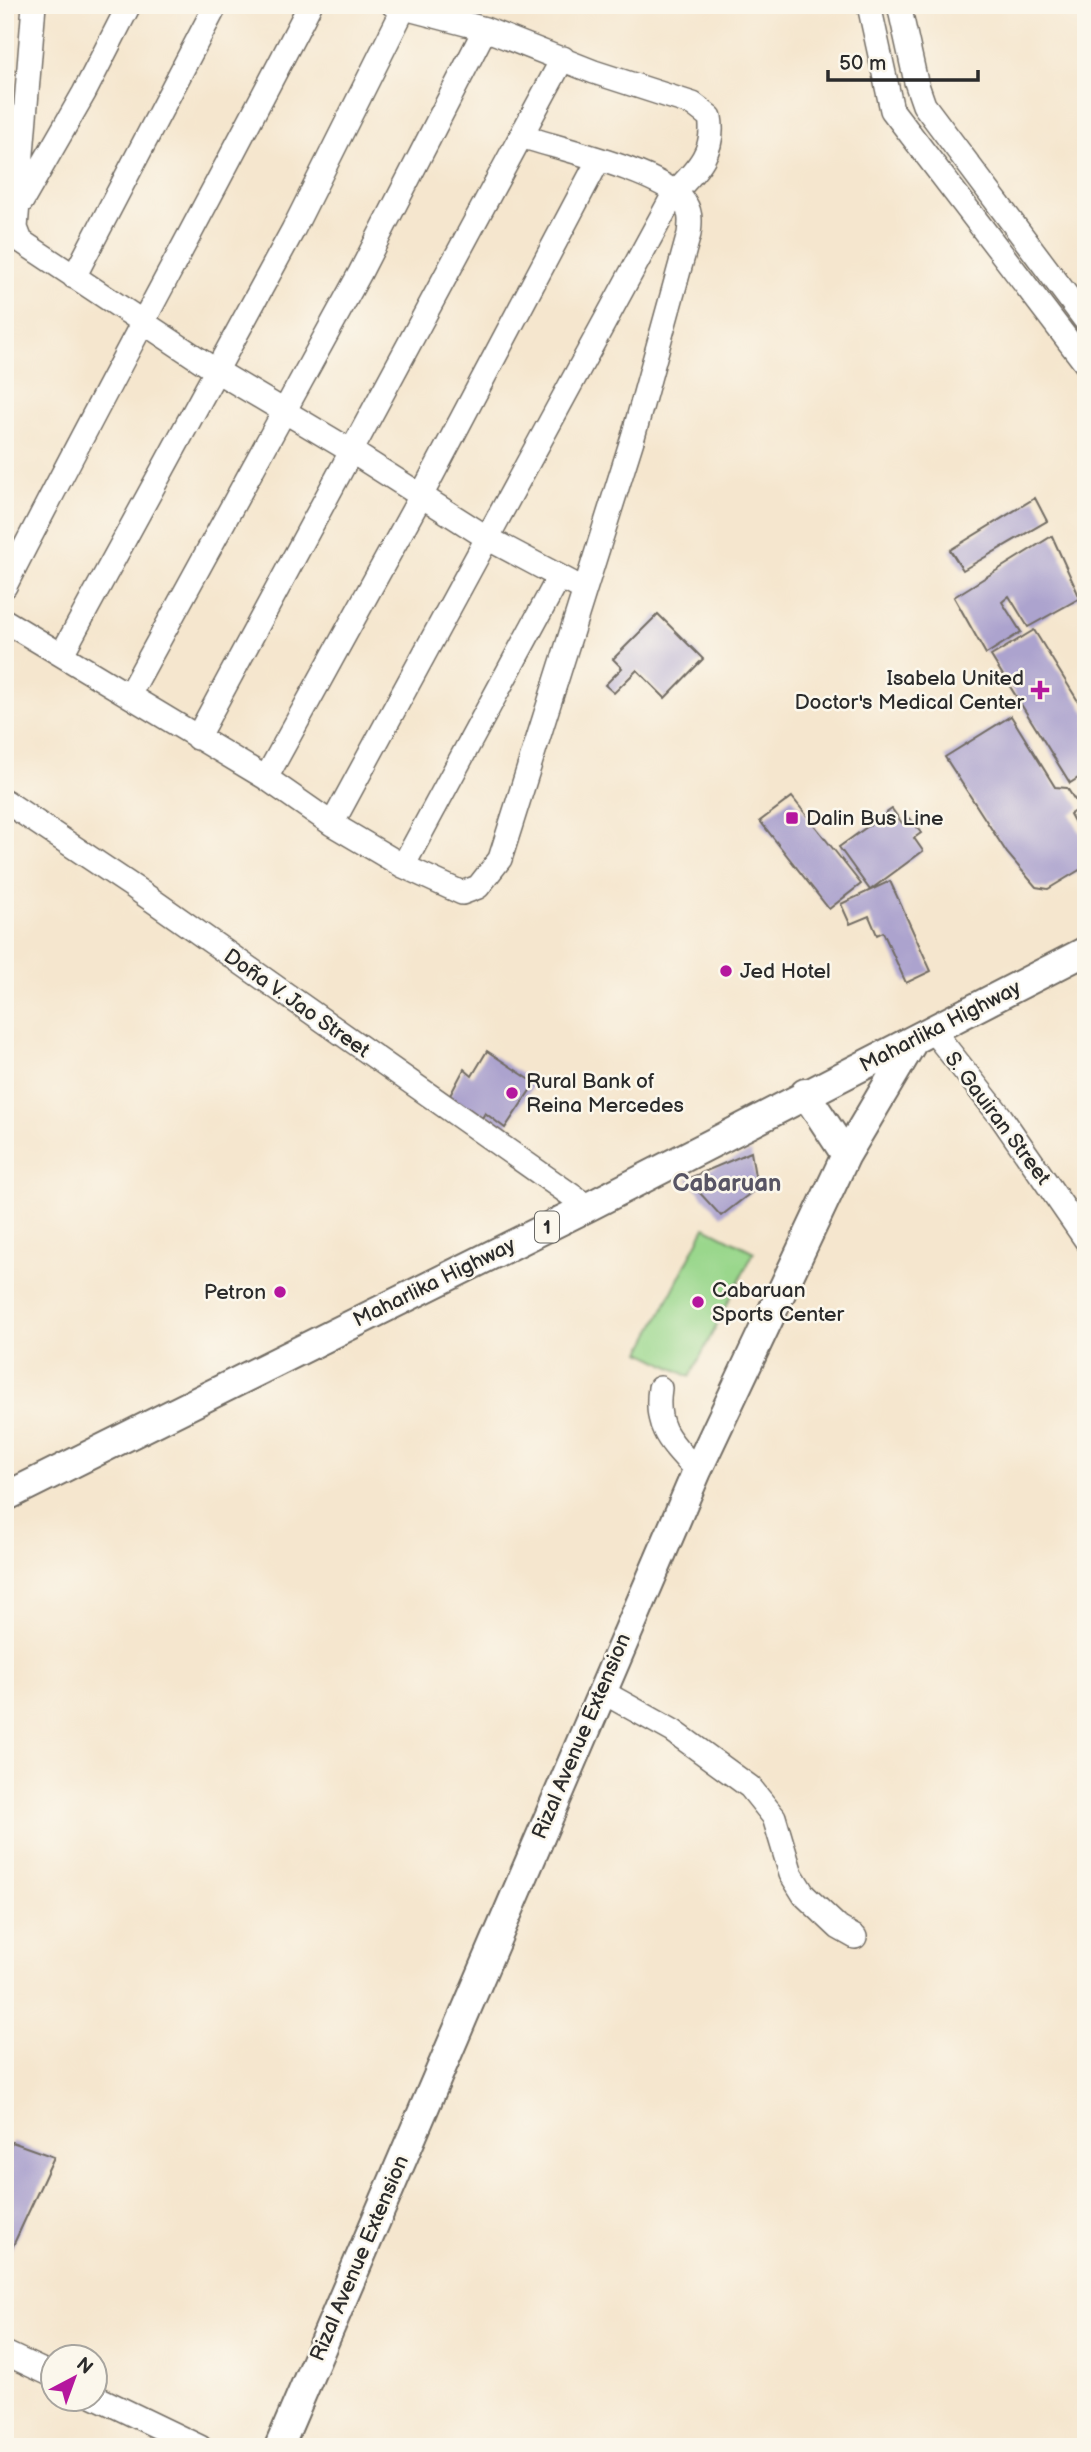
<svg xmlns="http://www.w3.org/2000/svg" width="1091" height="2452" font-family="'Balsamiq Sans',sans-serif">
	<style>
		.green { fill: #9ad78c; stroke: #62815c; stroke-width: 2 }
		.building { fill: #aca3ce }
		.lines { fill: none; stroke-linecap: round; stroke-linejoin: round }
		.minor-casing { stroke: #726c64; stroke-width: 26 }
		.major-casing { stroke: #726c64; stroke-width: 32 }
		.minor { stroke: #fff; stroke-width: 23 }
		.major { stroke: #fff; stroke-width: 28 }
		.poi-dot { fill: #b5179e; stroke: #fbf7ec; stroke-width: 2.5 }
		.labels { text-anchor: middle; stroke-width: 5; stroke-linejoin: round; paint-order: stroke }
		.shield { fill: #fbf7ec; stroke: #696865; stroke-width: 2 }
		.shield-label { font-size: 19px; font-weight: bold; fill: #2b2b2b }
		.poi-label { font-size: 21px; fill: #2b2b2b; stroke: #fbf7ec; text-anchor: start }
		.street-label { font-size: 21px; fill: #2b2b2b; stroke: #fbf7ec }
		.quarter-label { font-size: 24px; font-weight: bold; fill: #585564; stroke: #fbf7ec }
	</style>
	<rect width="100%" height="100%" fill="#fbf7ec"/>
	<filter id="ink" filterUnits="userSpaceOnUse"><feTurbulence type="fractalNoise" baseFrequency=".0143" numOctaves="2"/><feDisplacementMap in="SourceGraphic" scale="14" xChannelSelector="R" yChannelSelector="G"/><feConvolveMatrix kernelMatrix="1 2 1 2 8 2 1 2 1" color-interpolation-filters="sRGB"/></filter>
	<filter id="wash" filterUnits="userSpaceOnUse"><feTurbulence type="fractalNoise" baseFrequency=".00686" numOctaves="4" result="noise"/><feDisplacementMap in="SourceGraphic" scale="28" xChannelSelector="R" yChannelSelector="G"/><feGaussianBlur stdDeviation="1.57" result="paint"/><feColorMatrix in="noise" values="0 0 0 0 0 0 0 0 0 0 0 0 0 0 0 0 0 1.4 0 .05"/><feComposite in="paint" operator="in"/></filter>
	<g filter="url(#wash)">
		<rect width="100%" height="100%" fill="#f5e6ce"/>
		<path class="green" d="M 705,1227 L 754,1252 L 690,1377 L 641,1352 Z"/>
		<g id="blocks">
			<path class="building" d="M 1035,498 L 1047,521 L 963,570 L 950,550 Z
				M 1052,536 L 1080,598 L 1028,627 L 1009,596 L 1002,602 L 1021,632 L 986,654 L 954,597 Z
				M 658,614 L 703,659 L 665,698 L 637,670 L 614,693 L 605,685 L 622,668 L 613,659 Z
				M 1034,630 L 1086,714 L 1086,773 L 1070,783 L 991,656 Z
				M 1011,716 L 1055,787 L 1067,788 L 1080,808 L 1070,814 L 1086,843 L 1086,866 L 1048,889 L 1036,887 L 1007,853 L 945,757 Z
				M 792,797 L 861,884 L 829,909 L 760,821 Z
				M 892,809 L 902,823 L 910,818 L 921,833 L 914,838 L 923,851 L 870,890 L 839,847 Z
				M 890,881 L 931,971 L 906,983 L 883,932 L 877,935 L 869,916 L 850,924 L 841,904 Z
				M 487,1051 L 535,1083 L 505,1128 L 485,1113 L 478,1125 L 446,1103 L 464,1069 L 472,1076 Z
				M 751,1152 L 757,1188 L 721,1216 L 687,1179 Z
				M 12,2142 L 54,2157 L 5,2263 L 5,2157 Z"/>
		</g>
	</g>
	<g filter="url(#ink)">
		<use href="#blocks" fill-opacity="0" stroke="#726c64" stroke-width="2"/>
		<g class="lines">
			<defs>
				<path id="minor" d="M 34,5 L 16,228 L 21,241 L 215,370 L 351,451 L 489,539 L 583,589
					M 869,5 L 892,110 L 1086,364
					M 899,5 L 916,82 L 924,105 L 1086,321
					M 22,201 L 84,93 L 129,5
					M 74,277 L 216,5
					M 5,586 C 104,391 210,200 310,5
					M 5,621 L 266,778 L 332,824 L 403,866 L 462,893 L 478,887 L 500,859 L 633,437 L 689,234 C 691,220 691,210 682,199 C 659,171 557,148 521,136
					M 62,654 L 293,230 L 404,8
					M 129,695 L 360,273 L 485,29
					M 197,738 L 563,58
					M 266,778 L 421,496 L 598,161
					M 5,801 L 135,888 L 588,1207
					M 332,824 L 675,192 C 698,169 716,150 710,117 L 693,104 L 594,72 L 485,29 L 393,5
					M 403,866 L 559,577
					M 933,1031 L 1001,1117 L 1086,1240
					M 660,1388 C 654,1429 671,1442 697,1471
					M 601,1691 L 673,1731 L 750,1787 L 774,1817 L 791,1874 L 804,1895 L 839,1928 L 855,1937
					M 5,2353 L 52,2375
					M 94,2396 L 200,2447"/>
				<path id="major" d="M 805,1093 L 846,1155
					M 5,1497 L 588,1207 L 1086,951
					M 279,2447 L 697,1471 L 846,1155 L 914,1040"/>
			</defs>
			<use href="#minor" class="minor-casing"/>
			<use href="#major" class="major-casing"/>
			<use href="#minor" class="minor"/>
			<use href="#major" class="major"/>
		</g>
	</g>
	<g class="poi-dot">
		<path d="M1036.5 679.5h7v7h7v7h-7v7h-7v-7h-7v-7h7z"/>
		<rect x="785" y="811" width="14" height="14" rx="3.5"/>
		<circle cx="726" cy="971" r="7"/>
		<circle cx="512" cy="1093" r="7"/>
		<circle cx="280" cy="1292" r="7"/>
		<circle cx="698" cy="1302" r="7"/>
	</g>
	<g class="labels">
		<rect class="shield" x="535" y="1211.5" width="24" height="31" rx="5"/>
		<g class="shield-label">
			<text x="547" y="1234">1</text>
		</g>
		<g class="poi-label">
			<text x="1024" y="685" text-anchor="end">Isabela United<tspan x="1024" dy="24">Doctor's Medical Center</tspan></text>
			<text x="806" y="825">Dalin Bus Line</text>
			<text x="740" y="978">Jed Hotel</text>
			<text x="526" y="1088">Rural Bank of<tspan x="526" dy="24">Reina Mercedes</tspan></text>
			<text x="712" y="1297">Cabaruan<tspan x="712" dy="24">Sports Center</tspan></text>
			<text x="266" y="1299" text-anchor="end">Petron</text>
		</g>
		<g class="street-label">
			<text transform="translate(297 1003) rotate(35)" y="7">Doña V. Jao Street</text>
			<text transform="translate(940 1026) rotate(-27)" y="7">Maharlika Highway</text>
			<text transform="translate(998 1118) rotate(53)" y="7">S. Gauiran Street</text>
			<text transform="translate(434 1282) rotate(-26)" y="7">Maharlika Highway</text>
			<text transform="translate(581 1736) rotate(-67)" y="7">Rizal Avenue Extension</text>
			<text transform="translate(359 2258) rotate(-67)" y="7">Rizal Avenue Extension</text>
		</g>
		<g class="quarter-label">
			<text x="727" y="1191">Cabaruan</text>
		</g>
	</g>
	<rect width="1091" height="2452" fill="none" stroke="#fbf7ec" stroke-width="28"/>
	<g transform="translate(74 2378) rotate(41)"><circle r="33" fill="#fbf7ec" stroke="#a8a59f" stroke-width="2"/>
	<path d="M0-5L12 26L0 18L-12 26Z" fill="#b5179e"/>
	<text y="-10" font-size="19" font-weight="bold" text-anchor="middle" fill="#2b2b2b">N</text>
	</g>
	<path d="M828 70v10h150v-10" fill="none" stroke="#2b2b2b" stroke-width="3.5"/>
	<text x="839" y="70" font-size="21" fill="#2b2b2b" stroke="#fbf7ec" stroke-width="5" paint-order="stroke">50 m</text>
</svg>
